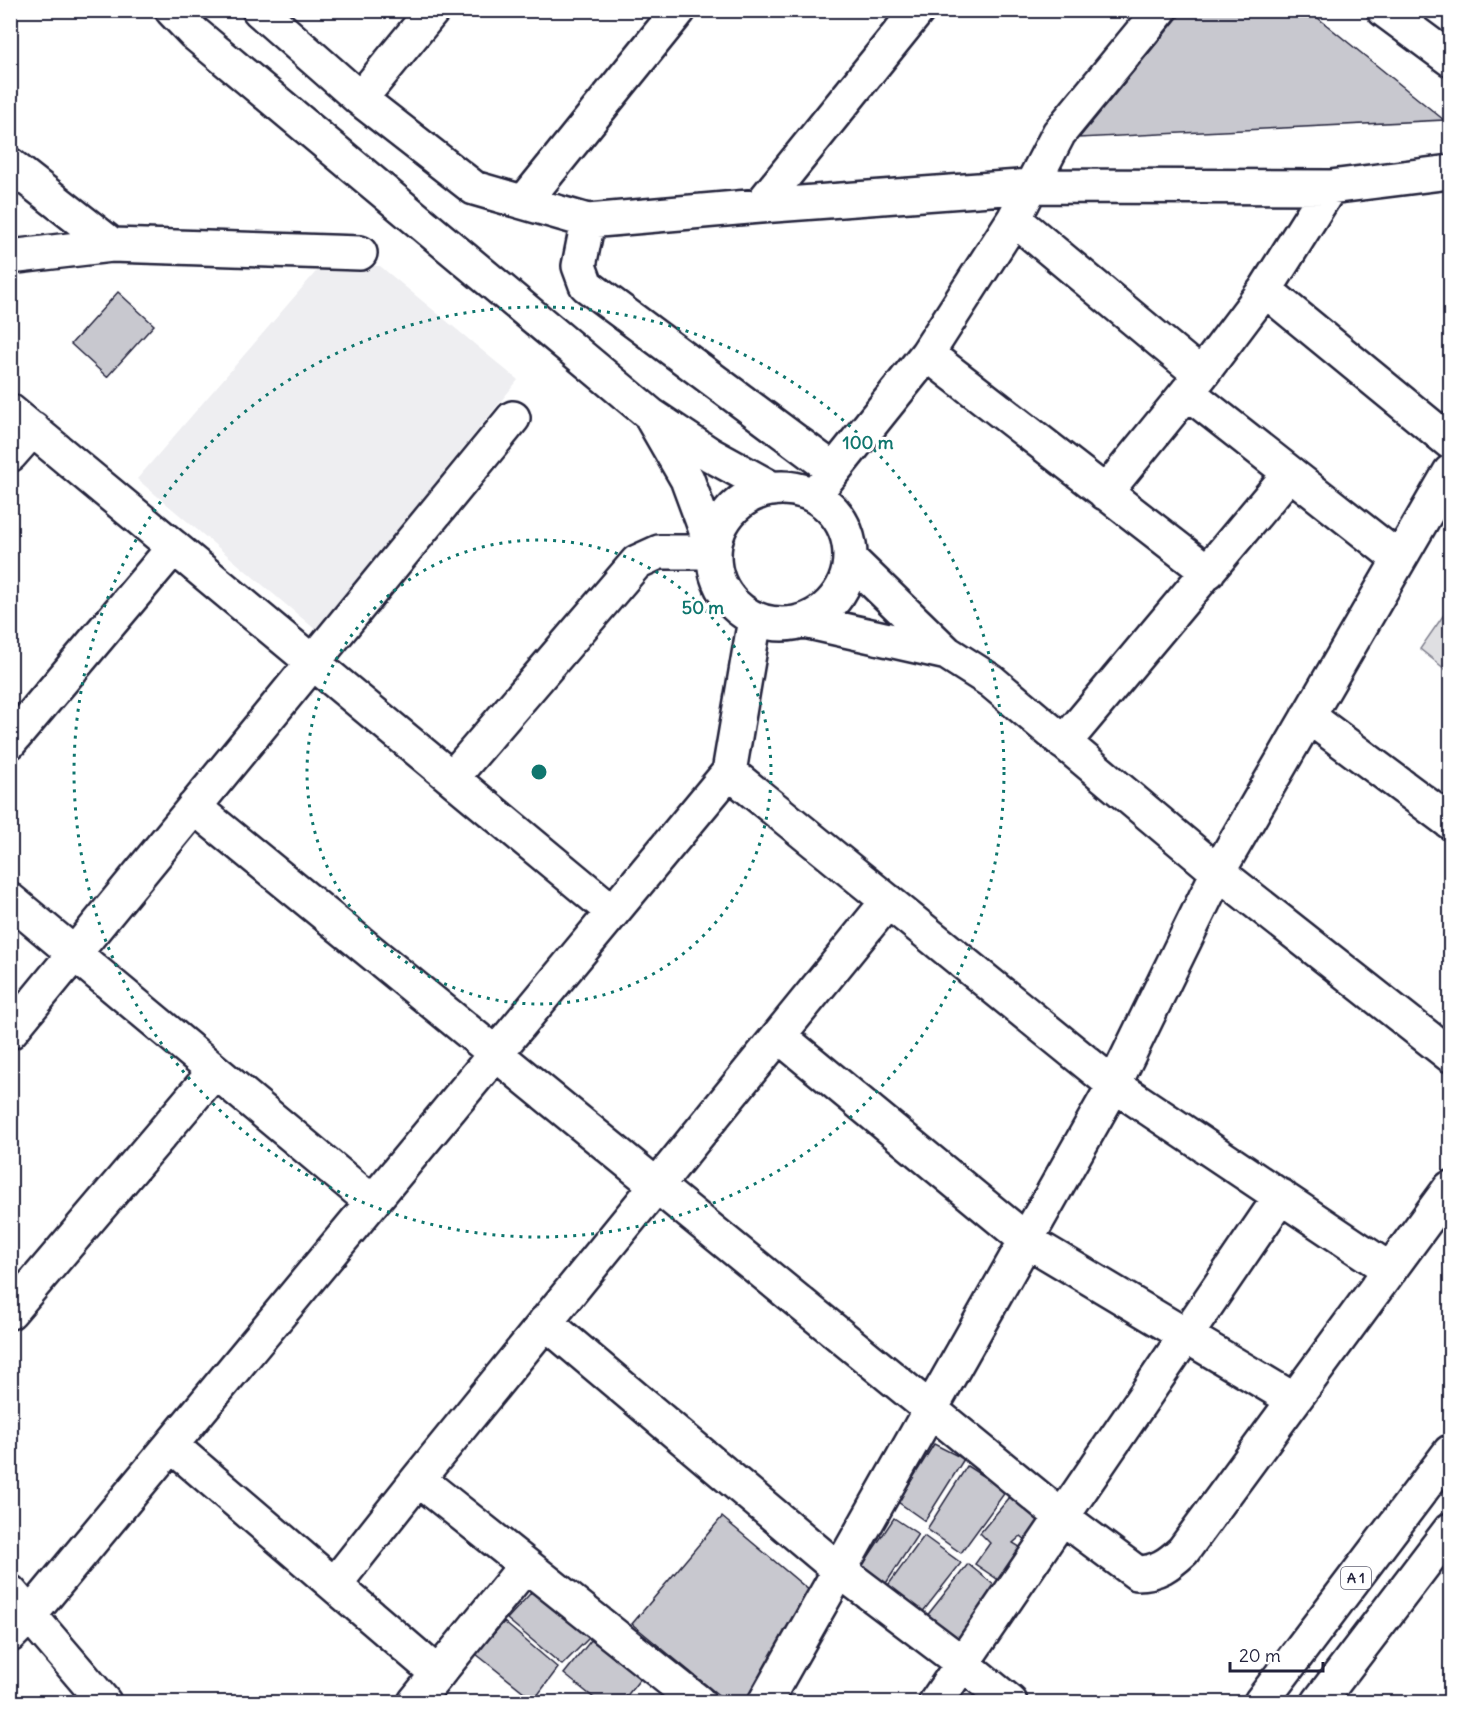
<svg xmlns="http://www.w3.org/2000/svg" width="1461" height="1713" font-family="Delius,sans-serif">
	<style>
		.built { fill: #eeeef1 }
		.green { fill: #dfdfe2; stroke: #80808e; stroke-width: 1.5 }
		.building { fill: #c8c8cf; stroke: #22223b; stroke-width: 1.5 }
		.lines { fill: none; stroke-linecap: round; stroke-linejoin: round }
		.minor-casing { stroke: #22223b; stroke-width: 38 }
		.highway-casing { stroke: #22223b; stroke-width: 38 }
		.minor { stroke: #fff; stroke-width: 33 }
		.highway { stroke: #fff; stroke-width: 33 }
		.ring { fill: none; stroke: #0f766e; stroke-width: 3; stroke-dasharray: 3 6 }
		.labels { text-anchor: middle; stroke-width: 6; stroke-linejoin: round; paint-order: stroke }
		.shield { fill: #fff; stroke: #646476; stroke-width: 1.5 }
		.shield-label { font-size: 14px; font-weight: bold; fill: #22223b }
		.centre { fill: #0f766e; stroke: #fff; stroke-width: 3 }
		.ring-label { font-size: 18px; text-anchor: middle; font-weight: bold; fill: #0f766e; stroke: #fff; stroke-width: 6; stroke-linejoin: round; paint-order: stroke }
	</style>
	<rect width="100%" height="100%" fill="#fff"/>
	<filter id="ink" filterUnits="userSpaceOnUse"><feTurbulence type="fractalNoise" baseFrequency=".0167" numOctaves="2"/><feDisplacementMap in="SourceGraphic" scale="12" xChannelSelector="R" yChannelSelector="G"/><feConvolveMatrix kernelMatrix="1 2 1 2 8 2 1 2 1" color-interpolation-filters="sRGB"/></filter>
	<g filter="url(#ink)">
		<path class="built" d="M 321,266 L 380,266 L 518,380 L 316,630 L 137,479 Z"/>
		<path class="green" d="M 1450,606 L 1450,673 L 1420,649 Z"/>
		<path class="building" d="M 1184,10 L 1308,10 L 1444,120 L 1079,138 Z
			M 118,292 L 154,325 L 107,377 L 71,344 Z
			M 934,1444 L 964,1459 L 925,1521 L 898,1502 Z
			M 967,1466 L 1006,1491 L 961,1553 L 927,1529 Z
			M 1010,1497 L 1050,1522 L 1033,1546 L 1021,1536 L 1013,1543 L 1028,1552 L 1006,1585 L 975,1564 L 990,1543 L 980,1533 Z
			M 722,1517 L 811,1592 L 753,1702 L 727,1702 L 632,1624 Z
			M 894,1518 L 918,1534 L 883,1588 L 858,1572 Z
			M 924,1536 L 961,1563 L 921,1614 L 886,1588 Z
			M 968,1564 L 1000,1590 L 958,1643 L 926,1617 Z
			M 539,1584 L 593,1634 L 562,1665 L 507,1619 Z
			M 504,1622 L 558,1668 L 534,1700 L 476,1654 Z
			M 592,1639 L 641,1678 L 622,1702 L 599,1702 L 564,1674 Z"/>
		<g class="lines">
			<defs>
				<path id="minor" d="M 172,10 L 194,33 L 651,415 L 711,455 L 773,489
					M 259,10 L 360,99 L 474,188 L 588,221 L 760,206 L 1031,186 L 1330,187 L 1450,172
					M 1384,10 L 1450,59
					M 360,99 L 433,10
					M 10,165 L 112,245
					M 524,202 L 679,10
					M 760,206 L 918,10
					M 1014,219 L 1201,375
					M 588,221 L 579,266 L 586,285 L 834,470
					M 10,257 L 112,245 L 360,253
					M 1265,290 L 1450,442
					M 927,354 L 1208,572
					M 1187,392 L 1399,559
					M 10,411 L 613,912
					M 10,455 L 33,429
					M714 556a68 68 0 1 1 136 0a68 68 0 1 1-136 0Z
					M 1105,493 L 1201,375 L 1265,290 L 1330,187
					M 814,495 L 927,354 L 1014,219 L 1059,133 L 1160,10
					M 850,559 L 947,653 L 991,681 L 1218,872 L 1450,1055
					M 804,621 L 947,653
					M 1308,716 L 1450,822
					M 10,742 L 174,547
					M 1064,743 L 1290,473
					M 729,772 L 1114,1085 L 1390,1270
					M 452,778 L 637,562 L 659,552 L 714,552 L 687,479 L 653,420
					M 194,807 L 1062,1517 L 1137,1573 C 1157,1573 1169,1564 1183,1551 L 1450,1188
					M 10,900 L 372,1202
					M 10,1032 L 513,418
					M 779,1036 L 1026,1240 L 1294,1400
					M 10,1312 L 215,1071
					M 545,1322 L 839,1570 L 962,1663 L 1010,1702
					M 171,1445 L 438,1674
					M 418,1479 L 698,1702
					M 335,1584 L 418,1479 L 888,901
					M 10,1592 L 104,1702
					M 10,1635 L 30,1615 L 729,772 L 755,619
					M 415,1702 L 526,1565
					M 765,1702 L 1114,1085 L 1218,872 L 1450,472
					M 936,1702 L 1281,1196"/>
				<path id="highway" d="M 1261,1702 L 1450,1452
					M 1319,1702 L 1450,1530"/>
			</defs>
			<use href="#minor" class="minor-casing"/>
			<use href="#highway" class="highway-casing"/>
			<use href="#minor" class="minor"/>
			<use href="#highway" class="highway"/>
		</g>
	</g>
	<g class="ring">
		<circle cx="539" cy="772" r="232"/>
		<circle cx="539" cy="772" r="465"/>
	</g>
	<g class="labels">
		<rect class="shield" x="1341" y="1567" width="30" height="22" rx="4.5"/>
		<g class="shield-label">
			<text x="1356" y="1583">A 1</text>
		</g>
	</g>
	<circle cx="539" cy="772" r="9" class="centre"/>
	<g class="ring-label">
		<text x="868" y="449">100 m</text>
		<text x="703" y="614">50 m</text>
	</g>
	<rect width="1461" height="1713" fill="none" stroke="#fff" stroke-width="36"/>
	<rect x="18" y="18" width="1425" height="1677" fill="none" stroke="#22223b" stroke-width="2" filter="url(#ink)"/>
	<path d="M1230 1662v9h93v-9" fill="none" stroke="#22223b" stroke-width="3"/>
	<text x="1239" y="1662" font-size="18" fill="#22223b" stroke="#ffffff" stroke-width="4.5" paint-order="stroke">20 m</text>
</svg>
